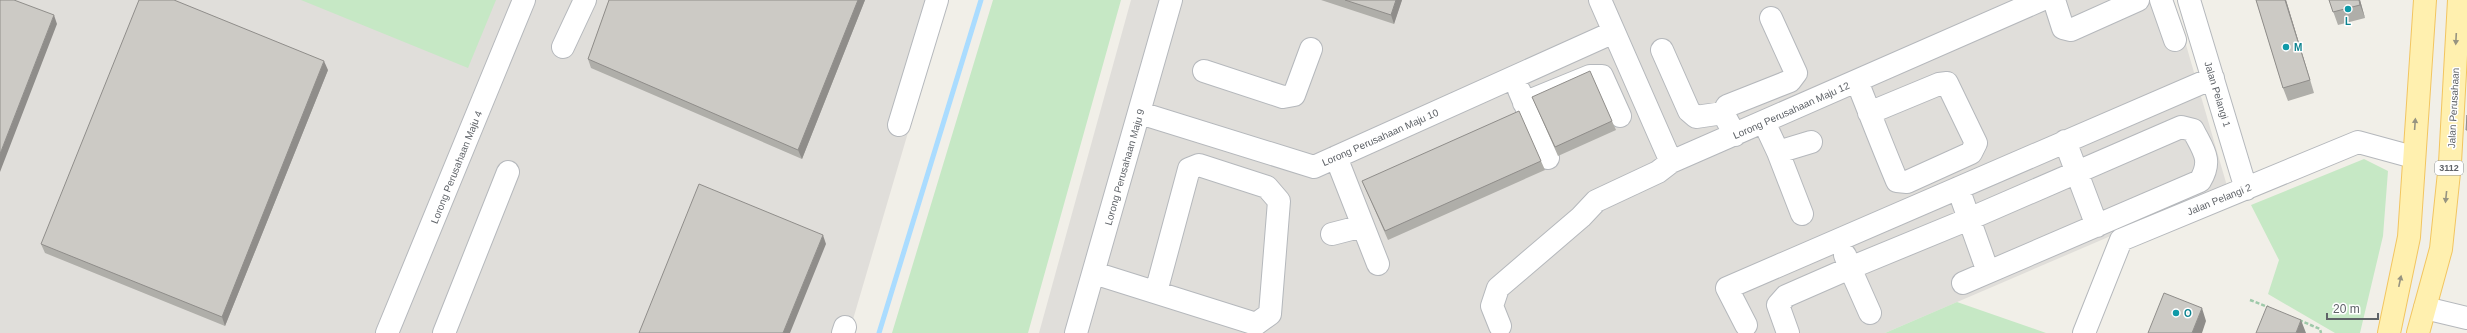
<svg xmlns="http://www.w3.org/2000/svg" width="2467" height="333" font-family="Helvetica,sans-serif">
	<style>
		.industrial { fill: #e0deda }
		.green { fill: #c6e8c5 }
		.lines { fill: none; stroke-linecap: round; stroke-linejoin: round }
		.stream { stroke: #aadcff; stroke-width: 5 }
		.minor-casing { stroke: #b5b8bc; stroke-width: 24 }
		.major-casing { stroke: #f2c560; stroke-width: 24 }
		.path { stroke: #9ec9a9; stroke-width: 2.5; stroke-dasharray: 4 2; stroke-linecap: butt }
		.minor { stroke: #fff; stroke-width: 22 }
		.major { stroke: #fff0af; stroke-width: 22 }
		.wall { fill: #afaea9 }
		.shaded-wall { fill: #8f8d8a }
		.building { fill: #cccac5; stroke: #8f8d8a }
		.oneway { fill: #979481 }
		.culture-dot { fill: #0f9aa8; stroke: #fff; stroke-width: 1.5 }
		.labels { text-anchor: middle; stroke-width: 3; stroke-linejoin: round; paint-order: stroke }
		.shield { fill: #fff; stroke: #8f9295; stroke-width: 1 }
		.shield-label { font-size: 9px; font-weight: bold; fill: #5f6368 }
		.culture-label { font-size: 10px; font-weight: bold; fill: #0d838f; stroke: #fff; text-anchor: start }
		.street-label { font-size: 10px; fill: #5f6368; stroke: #fff }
	</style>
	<rect width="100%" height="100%" fill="#f1efe8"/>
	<path class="industrial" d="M 0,0 L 947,0 L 849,333 L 0,333 Z
		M 1131,0 L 2173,0 L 2227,186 L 1885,333 L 1039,333 Z"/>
	<path class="green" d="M 301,0 L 496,0 L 468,68 Z
		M 993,0 L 1121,0 L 1028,333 L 892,333 Z
		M 2364,159 L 2388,171 L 2383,236 L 2360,333 L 2335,333 L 2268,294 L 2279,260 L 2251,205 Z
		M 1957,302 L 2046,333 L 1885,333 Z"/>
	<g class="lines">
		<path class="stream" d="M 879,333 L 981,0"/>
		<defs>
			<path id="minor" d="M 1600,0 L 1671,162 L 2041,0
				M 2054,0 L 2063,28 L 2071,30 L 2138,0
				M 2161,0 L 2175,40
				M 2189,0 L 2246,189
				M 563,47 L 585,0
				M 1662,50 L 1689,111 L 1696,117 L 1723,113
				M 1204,71 L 1283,97 L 1294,95 L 1311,49
				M 1857,81 C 1870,114 1883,148 1897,181 L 1907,182 L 1971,153 L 1976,143 L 1947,83 L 1939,84 L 1869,113
				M 1519,90 L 1548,158
				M 1524,103 L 1590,76 L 1602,76 L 1620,116
				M 1140,113 L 1314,167 L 1614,32
				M 1764,122 L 1778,152 L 1811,142
				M 899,125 L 937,0
				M 1735,135 L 1723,113 L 1727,106 L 1790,81 L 1796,73 L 1771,18
				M 2065,141 L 2097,226
				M 1778,152 L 1802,214
				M 1336,157 L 1378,264
				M 1958,188 L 1988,272
				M 1332,234 L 1363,226
				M 1094,273 L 1256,324 L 1270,314 L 1279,201 L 1267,187 L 1199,165 L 1189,169 L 1156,292
				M 2425,308 L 2467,318
				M 1870,313 L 1850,268 L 1969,219 L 2181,127 L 2193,130 C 2203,150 2213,160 2200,181 L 1963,283
				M 1746,325 L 1727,288 L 2213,78
				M 1500,326 L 1492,306 L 1498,288 L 1581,217 L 1596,201 L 1658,172 L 1671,162
				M 387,333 L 524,0
				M 444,333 L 508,172
				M 843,333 L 845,327
				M 1076,333 L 1171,0
				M 1788,333 L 1778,305 L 1786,296 L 1850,268 L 1845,255
				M 2084,333 L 2121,240 L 2358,142 L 2413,157"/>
			<path id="major" d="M 2389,333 L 2409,237 L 2425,0
				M 2418,333 L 2441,249 L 2450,163 L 2459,0"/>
		</defs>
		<use href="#minor" class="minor-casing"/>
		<use href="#major" class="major-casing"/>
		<path class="path" d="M 2250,300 L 2268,307
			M 2299,320 L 2320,329 L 2321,333"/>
		<use href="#minor" class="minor"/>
		<use href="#major" class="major"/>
	</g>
	<path class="wall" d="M 609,0 L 865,0 L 802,159 L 591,68 L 588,59 Z
		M 1321,0 L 1402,0 L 1394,24 Z
		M 2256,0 L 2286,0 L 2314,93 L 2288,101 L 2283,88 Z
		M 2329,0 L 2360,0 L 2365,18 L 2338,25 Z
		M 328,70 L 225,326 L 45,253 L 41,244 Z
		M 1532,97 L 1612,121 L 1616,130 L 1558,156 L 1536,106 Z
		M 1541,161 L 1545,170 L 1388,240 L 1366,190 L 1362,181 Z"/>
	<path class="shaded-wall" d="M 858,0 L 865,0 L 802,159 L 798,150 Z
		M 1396,0 L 1402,0 L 1394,24 L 1391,15 Z
		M 2285,0 L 2286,0 L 2314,93 L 2310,80 Z
		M 2359,0 L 2360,0 L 2365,18 L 2360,5 Z
		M 54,15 L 57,24 L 0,172 L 0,154 Z
		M 324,61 L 328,70 L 225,326 L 222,317 Z
		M 823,235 L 826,244 L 790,333 L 783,333 Z
		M 2202,308 L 2206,321 L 2202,333 L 2192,333 Z
		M 2301,320 L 2306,333 L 2296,333 Z"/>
	<path class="building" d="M 0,0 L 14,0 L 54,15 L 0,154 Z
		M 139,0 L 174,0 L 324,61 L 222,317 L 41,244 Z
		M 609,0 L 858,0 L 798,150 L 588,59 Z
		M 1345,0 L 1396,0 L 1391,15 Z
		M 2256,0 L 2285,0 L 2310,80 L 2283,88 Z
		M 2329,0 L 2359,0 L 2360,5 L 2333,12 Z
		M 1590,71 L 1612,121 L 1555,147 L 1532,97 Z
		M 1519,111 L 1541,161 L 1385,231 L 1362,181 Z
		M 2467,115 L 2467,130 L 2466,130 Z
		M 699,184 L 823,235 L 783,333 L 639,333 Z
		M 2164,293 L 2202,308 L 2192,333 L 2148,333 Z
		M 2267,306 L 2301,320 L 2296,333 L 2256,333 Z"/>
	<defs><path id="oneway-solid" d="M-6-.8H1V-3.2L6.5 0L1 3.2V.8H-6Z"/></defs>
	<g class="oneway">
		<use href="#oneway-solid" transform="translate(2456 39) rotate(93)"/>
		<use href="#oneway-solid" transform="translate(2415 124) rotate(-86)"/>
		<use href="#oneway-solid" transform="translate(2446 197) rotate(96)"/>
		<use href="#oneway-solid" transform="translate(2400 281) rotate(-78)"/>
	</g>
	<g class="culture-dot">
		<circle cx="2348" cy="9" r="4"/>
		<circle cx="2286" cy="47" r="4"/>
		<circle cx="2176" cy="313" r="4"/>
	</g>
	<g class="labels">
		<rect class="shield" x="2435" y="161" width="28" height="14" rx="3"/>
		<g class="shield-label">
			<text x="2449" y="171">3112</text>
		</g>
		<g class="culture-label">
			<text x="2348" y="25" text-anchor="middle">L</text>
			<text x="2294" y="51">M</text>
			<text x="2184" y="317">O</text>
		</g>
		<g class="street-label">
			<text transform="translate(2218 94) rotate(73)" y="4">Jalan Pelangi 1</text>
			<text transform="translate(2453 108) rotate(-87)" y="4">Jalan Perusahaan</text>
			<text transform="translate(1791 110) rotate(-24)" y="4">Lorong Perusahaan Maju 12</text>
			<text transform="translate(1380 137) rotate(-24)" y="4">Lorong Perusahaan Maju 10</text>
			<text transform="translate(456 167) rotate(-68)" y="4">Lorong Perusahaan Maju 4</text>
			<text transform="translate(1124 167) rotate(-74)" y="4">Lorong Perusahaan Maju 9</text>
			<text transform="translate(2219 199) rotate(-22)" y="4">Jalan Pelangi 2</text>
		</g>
	</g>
	<path d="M2327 313v6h51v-6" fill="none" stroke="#5f6368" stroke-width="2"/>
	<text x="2333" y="313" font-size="12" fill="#5f6368" stroke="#ffffff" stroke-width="3" paint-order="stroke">20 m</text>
</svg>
